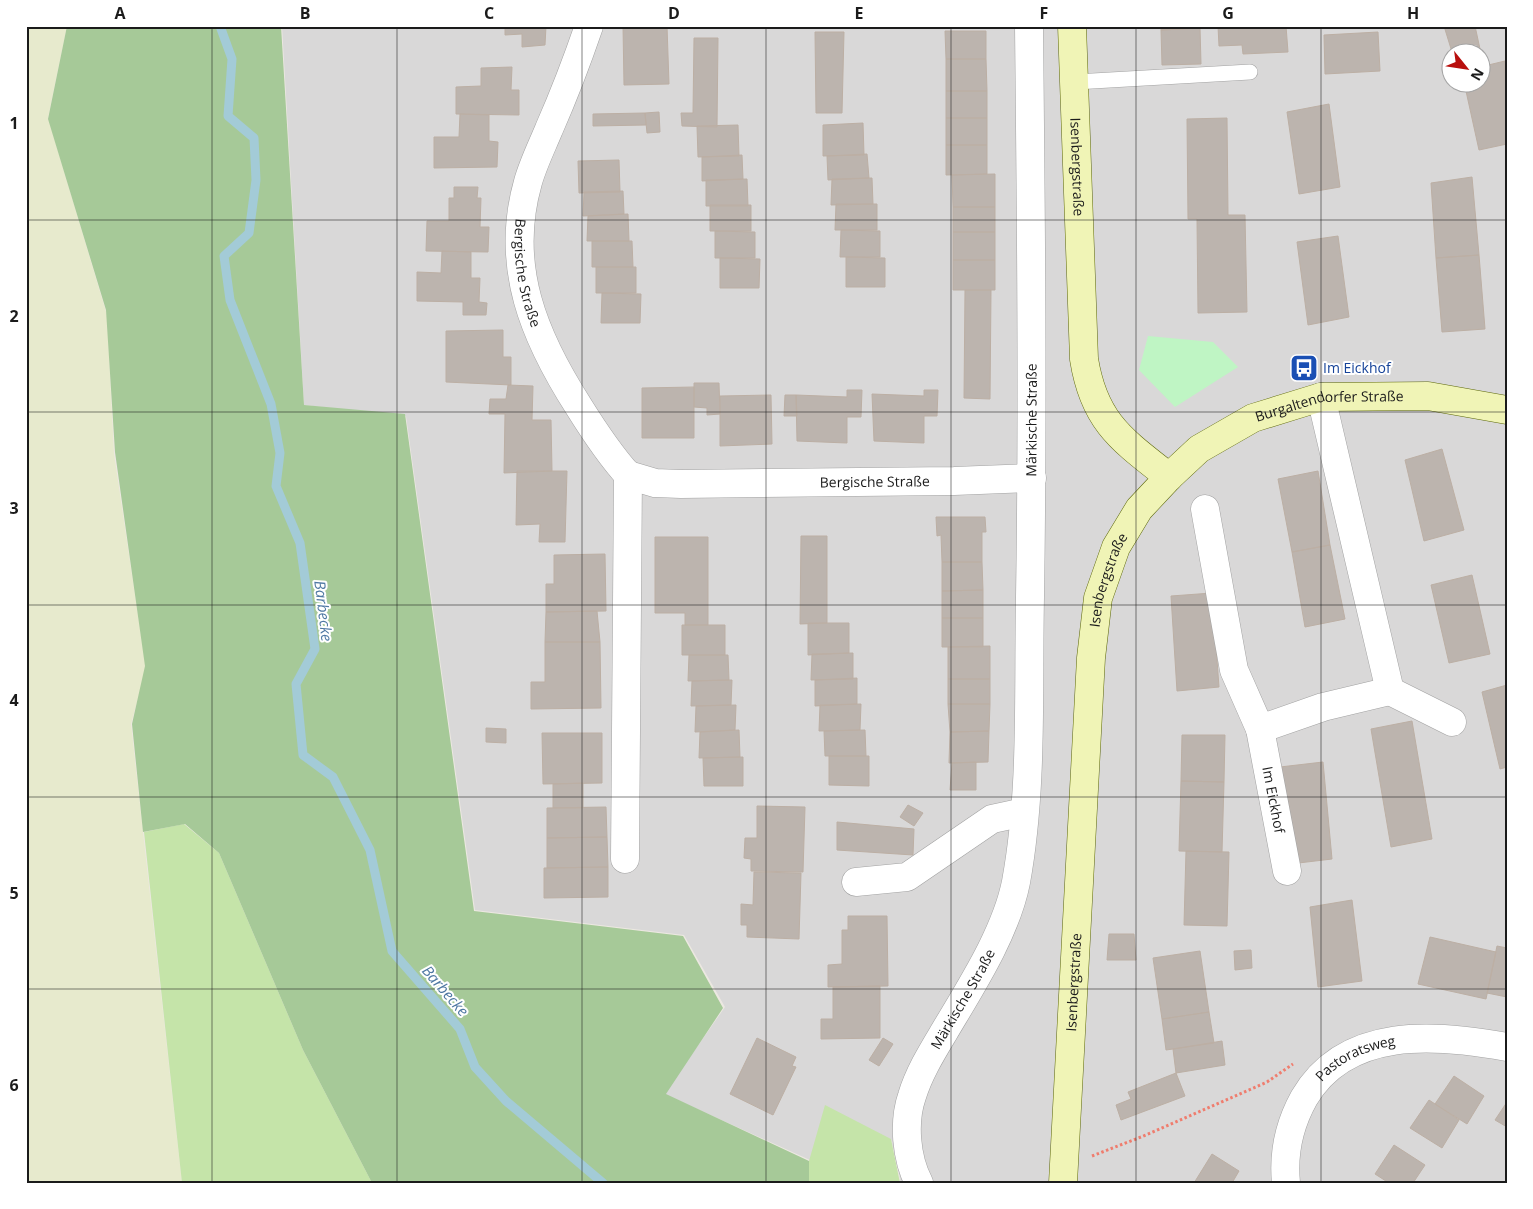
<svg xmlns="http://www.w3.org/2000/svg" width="1533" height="1209" font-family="'Open Sans',sans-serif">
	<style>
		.residential { fill: #d9d8d8; fill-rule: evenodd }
		.farmland { fill: #e7eacd }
		.grass { fill: #c5e4a9 }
		.forest { fill: #a6c998 }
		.park { fill: #bff5c4 }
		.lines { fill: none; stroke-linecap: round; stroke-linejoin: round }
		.stream { stroke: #a3cbd7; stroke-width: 9 }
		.building { fill: #bcb4ae; stroke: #bcafa4 }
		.lane-casing { stroke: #a2a2a2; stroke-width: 16 }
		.street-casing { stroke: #a2a2a2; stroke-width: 29 }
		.secondary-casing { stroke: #5d680c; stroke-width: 29 }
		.path { stroke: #ef7d6e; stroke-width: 3; stroke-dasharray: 2.5 2.5; stroke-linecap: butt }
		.lane { stroke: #fff; stroke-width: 15 }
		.street { stroke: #fff; stroke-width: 28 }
		.secondary { stroke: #f0f4b6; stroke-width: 28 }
		.grid { fill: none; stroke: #1b1b1b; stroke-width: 1; stroke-opacity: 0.55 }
		.labels { text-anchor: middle; stroke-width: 4; stroke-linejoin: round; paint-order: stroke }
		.street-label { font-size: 14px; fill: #1b1b1b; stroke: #fff }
		.transit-label { font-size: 14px; fill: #164399; stroke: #fff; text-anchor: start }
		.water-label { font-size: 15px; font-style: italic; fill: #4f78a3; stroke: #fff }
		.neatline { fill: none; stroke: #1b1b1b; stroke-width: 2 }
		.grid-label { font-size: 16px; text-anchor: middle; font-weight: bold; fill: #1b1b1b }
	</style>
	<rect width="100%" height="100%" fill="#ece8e1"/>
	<path class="residential" d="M 282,26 L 1507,26 L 1507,1183 L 901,1183 L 891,1139 L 810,1160 L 664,1094 L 725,1007 L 684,935 L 475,910 L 406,416 L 304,405 ZM 1450,52 L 1480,52 L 1480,82 L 1450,82 Z"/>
	<path class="farmland" d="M 26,26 L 67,26 L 48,118 L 107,315 L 114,454 L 146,669 L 131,724 L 182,1183 L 26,1183 Z"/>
	<path class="grass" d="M 184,824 L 219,853 L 303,1050 L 372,1183 L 182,1183 L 144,832 Z
		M 825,1105 L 891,1139 L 900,1183 L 809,1183 L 809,1161 Z"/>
	<path class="forest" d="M 67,26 L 281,26 L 304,405 L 405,414 L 474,911 L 683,936 L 723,1008 L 666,1094 L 809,1161 L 809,1183 L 372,1183 L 303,1050 L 219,853 L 185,824 L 143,832 L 132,724 L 145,666 L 115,452 L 106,310 L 48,119 Z"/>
	<path class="park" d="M 1148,336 L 1213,342 L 1238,367 L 1175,407 L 1139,370 Z"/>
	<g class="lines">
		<path class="stream" d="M 220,26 L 232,59 L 228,116 L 254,138 L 256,180 L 249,233 L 224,256 L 230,300 L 271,404 L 280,453 L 276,486 L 300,543 L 315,649 L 296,684 L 303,755 L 333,777 L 370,850 L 392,951 L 460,1029 L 475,1067 L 506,1101 L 603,1183"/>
	</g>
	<path class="building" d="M 505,26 L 546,26 L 545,45 L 522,47 L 522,34 L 505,35 Z
		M 623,26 L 667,26 L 669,84 L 624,85 Z
		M 1161,26 L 1200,26 L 1200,28 L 1161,30 Z
		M 1218,26 L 1286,26 L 1288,52 L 1243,54 L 1242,45 L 1219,46 Z
		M 1444,26 L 1475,26 L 1480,49 L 1467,52 L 1452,52 Z
		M 1200,28 L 1201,64 L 1162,65 L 1161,30 Z
		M 945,31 L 986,31 L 986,59 L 946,59 Z
		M 815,32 L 844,32 L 842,113 L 816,113 Z
		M 1378,32 L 1380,71 L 1325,74 L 1324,35 Z
		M 694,38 L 718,38 L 717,127 L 682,126 L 681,113 L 693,113 Z
		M 946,59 L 986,59 L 987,91 L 946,91 Z
		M 1505,61 L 1507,144 L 1479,150 L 1464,82 L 1480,82 L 1480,67 Z
		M 512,67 L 511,90 L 519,90 L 519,115 L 456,114 L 456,87 L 481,86 L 481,68 Z
		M 946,91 L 987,91 L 987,118 L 946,118 Z
		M 1329,104 L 1340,187 L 1299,194 L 1287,112 Z
		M 659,112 L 660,132 L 647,133 L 645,113 Z
		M 645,113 L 646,125 L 593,126 L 593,114 Z
		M 460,114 L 489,115 L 489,141 L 498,142 L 497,167 L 434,168 L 434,137 L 459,137 Z
		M 946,118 L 987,118 L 987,145 L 946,145 Z
		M 1227,118 L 1228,215 L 1245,215 L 1247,312 L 1198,313 L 1197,219 L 1188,219 L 1187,119 Z
		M 863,123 L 864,155 L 823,156 L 823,125 Z
		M 738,125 L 739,156 L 698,157 L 697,126 Z
		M 946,145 L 987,145 L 987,174 L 946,175 Z
		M 867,154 L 869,178 L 828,180 L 827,156 Z
		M 742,155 L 743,179 L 702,181 L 702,157 Z
		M 619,160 L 620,192 L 579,193 L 578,161 Z
		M 995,174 L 995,207 L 953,207 L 952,175 Z
		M 1472,177 L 1479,255 L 1436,258 L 1431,183 Z
		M 872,178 L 873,204 L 831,205 L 832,179 Z
		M 747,179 L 748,206 L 706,206 L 706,180 Z
		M 454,187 L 478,187 L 477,198 L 481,198 L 480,227 L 489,227 L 488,252 L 426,251 L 427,221 L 449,221 L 449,198 L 454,198 Z
		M 623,191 L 624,214 L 583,216 L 584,192 Z
		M 836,204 L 877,204 L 877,230 L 835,230 Z
		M 710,205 L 751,205 L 751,231 L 710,231 Z
		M 953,207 L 995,207 L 995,232 L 953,232 Z
		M 628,214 L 629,241 L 587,241 L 588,216 Z
		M 841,230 L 880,231 L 880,257 L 840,257 Z
		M 715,231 L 755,232 L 755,258 L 715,258 Z
		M 953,232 L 995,232 L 995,260 L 953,260 Z
		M 1338,236 L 1349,317 L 1308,325 L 1297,242 Z
		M 592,241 L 632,241 L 633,267 L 592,267 Z
		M 442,251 L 471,252 L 471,278 L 480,278 L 479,302 L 487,303 L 486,315 L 463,315 L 463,302 L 417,301 L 417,272 L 441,273 Z
		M 1479,255 L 1485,329 L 1442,332 L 1436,258 Z
		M 846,257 L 885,258 L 885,287 L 846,287 Z
		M 720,258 L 760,259 L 759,288 L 720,288 Z
		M 953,260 L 995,260 L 995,290 L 953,290 Z
		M 596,267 L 636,267 L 636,293 L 596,293 Z
		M 965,290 L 991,290 L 990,399 L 964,398 Z
		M 602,293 L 641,294 L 640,323 L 601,323 Z
		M 503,330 L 503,357 L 511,357 L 511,385 L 446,382 L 446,331 Z
		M 694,383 L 719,383 L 720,414 L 707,415 L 707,408 L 694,407 Z
		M 508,385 L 533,386 L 532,420 L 551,420 L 552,471 L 504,473 L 505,414 L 489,414 L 490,399 L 506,399 Z
		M 694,387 L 694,438 L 642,438 L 642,388 Z
		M 847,390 L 862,390 L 861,417 L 847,417 L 847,443 L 797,441 L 796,395 L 847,397 Z
		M 924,390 L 938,390 L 937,416 L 924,416 L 924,443 L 874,441 L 872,394 L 924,396 Z
		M 771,395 L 772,444 L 720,446 L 720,396 Z
		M 785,395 L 796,395 L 797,416 L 784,416 Z
		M 1442,449 L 1464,530 L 1424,541 L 1405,460 Z
		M 517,471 L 567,471 L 565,542 L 539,542 L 540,524 L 516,525 Z
		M 1318,471 L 1330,545 L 1292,552 L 1278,479 Z
		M 936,517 L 985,517 L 986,532 L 982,532 L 982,562 L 942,562 L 941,535 L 937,536 Z
		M 801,536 L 827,536 L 827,623 L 800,624 Z
		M 655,537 L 708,537 L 708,625 L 685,625 L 685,613 L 655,613 Z
		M 1330,545 L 1345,619 L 1305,627 L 1292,552 Z
		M 605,554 L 606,611 L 546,612 L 546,584 L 554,584 L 554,555 Z
		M 942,562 L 982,562 L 983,590 L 942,591 Z
		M 1472,575 L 1490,654 L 1449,663 L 1431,585 Z
		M 983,590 L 983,618 L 942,618 L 942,591 Z
		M 1212,593 L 1219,687 L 1177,691 L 1171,596 Z
		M 597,611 L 600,642 L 545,642 L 546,612 Z
		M 942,618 L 983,618 L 983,647 L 942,647 Z
		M 808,623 L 849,623 L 849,653 L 808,655 Z
		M 682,625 L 725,625 L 725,655 L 682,655 Z
		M 545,642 L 600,642 L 601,708 L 531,709 L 531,682 L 545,682 Z
		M 990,646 L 990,679 L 948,679 L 948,647 Z
		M 853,653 L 853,679 L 811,680 L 812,654 Z
		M 689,655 L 728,655 L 729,680 L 688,681 Z
		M 857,678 L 857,704 L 815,706 L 815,680 Z
		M 948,679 L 990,679 L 990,704 L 948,704 Z
		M 732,680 L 731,705 L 691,706 L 692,681 Z
		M 1507,685 L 1507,767 L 1500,769 L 1482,692 Z
		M 861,704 L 860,730 L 819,731 L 820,705 Z
		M 948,704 L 990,704 L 989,731 L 950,732 Z
		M 736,705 L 735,730 L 695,732 L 696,706 Z
		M 1412,721 L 1432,839 L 1391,847 L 1371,729 Z
		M 486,728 L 506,729 L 506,743 L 486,742 Z
		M 739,730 L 740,757 L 699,758 L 700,732 Z
		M 865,730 L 866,756 L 825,756 L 824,731 Z
		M 989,731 L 988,762 L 949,763 L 950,732 Z
		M 542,733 L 602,733 L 602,783 L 543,784 Z
		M 1182,735 L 1225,735 L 1224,782 L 1181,781 Z
		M 829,756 L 869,756 L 869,786 L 829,785 Z
		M 743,757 L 743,786 L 704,786 L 703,758 Z
		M 976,762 L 976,790 L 950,790 L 952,763 Z
		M 1323,762 L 1332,859 L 1290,864 L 1280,767 Z
		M 1181,781 L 1224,782 L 1222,852 L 1179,851 Z
		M 583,783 L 583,808 L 553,808 L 553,784 Z
		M 908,805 L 923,813 L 914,826 L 900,817 Z
		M 757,806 L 805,807 L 803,872 L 751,871 L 751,859 L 744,858 L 745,838 L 757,838 Z
		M 606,807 L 607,837 L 547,838 L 547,808 Z
		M 837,822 L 914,829 L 913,855 L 837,850 Z
		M 607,837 L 608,867 L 547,868 L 547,838 Z
		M 1186,851 L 1229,852 L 1227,926 L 1184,925 Z
		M 608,867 L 608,897 L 544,898 L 544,868 Z
		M 754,872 L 801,873 L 799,939 L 747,937 L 747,925 L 741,925 L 741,904 L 753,905 Z
		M 1352,900 L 1362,981 L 1318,987 L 1310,907 Z
		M 848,916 L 887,916 L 888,986 L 828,987 L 828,965 L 842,964 L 842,930 L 848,930 Z
		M 1109,934 L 1134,934 L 1136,960 L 1107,960 Z
		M 1430,937 L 1496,952 L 1486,999 L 1418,984 Z
		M 1497,946 L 1507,948 L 1507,997 L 1487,993 Z
		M 1251,950 L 1252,968 L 1235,970 L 1234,951 Z
		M 1200,951 L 1209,1012 L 1162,1019 L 1153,958 Z
		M 880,986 L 880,1038 L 821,1039 L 821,1019 L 833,1019 L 833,987 Z
		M 1209,1012 L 1214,1043 L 1166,1050 L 1162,1019 Z
		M 757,1038 L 796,1057 L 792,1066 L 796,1067 L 773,1115 L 730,1094 Z
		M 883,1038 L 893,1044 L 879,1066 L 869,1060 Z
		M 1222,1041 L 1225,1065 L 1176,1073 L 1173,1049 Z
		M 1176,1073 L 1185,1096 L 1121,1120 L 1116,1105 L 1131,1099 L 1128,1092 Z
		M 1454,1076 L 1484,1096 L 1467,1124 L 1435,1104 Z
		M 1429,1100 L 1459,1120 L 1442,1148 L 1410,1128 Z
		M 1507,1102 L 1507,1127 L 1495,1120 Z
		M 1394,1145 L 1425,1165 L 1413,1183 L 1389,1183 L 1375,1174 Z
		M 1212,1154 L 1239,1171 L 1232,1183 L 1194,1183 Z"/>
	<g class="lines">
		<defs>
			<path id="lane" d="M 1075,82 L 1250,72"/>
			<g id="street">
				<path id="s1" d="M 589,26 C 577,61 564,95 549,129 C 542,146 533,164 528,182 C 504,266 534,337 579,407 C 594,431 609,454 628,475 L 625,859"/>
				<path id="s2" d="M 628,475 L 655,483 L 681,484 L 954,481 L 1032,478"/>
				<path d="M 1205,509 L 1234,670 L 1260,729 L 1323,707 L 1390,691 L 1321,397"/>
				<path d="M 1390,691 L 1452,722"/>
				<path id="s3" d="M 1260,729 L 1287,871"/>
				<path d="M 856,882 L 907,877 L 992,819 L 1024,812"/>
				<path id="s4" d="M 919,1183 C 906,1158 903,1122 912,1096 C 919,1073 932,1052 944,1032 C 970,988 1006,933 1016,882 C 1033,789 1028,692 1030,597 C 1033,407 1031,217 1029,26"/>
				<path id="s5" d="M 1286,1183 C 1283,1153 1289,1125 1304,1098 C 1346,1026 1436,1034 1507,1047"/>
			</g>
			<g id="secondary">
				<path id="s6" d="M 1072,26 L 1084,359 C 1094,422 1122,440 1169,477"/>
				<path id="s7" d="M 1063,1183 L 1091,658 L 1098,598 L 1116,547 L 1139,509 L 1169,477 L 1199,449 L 1253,418 L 1321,397 L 1428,396 L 1507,410"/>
			</g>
		</defs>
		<use href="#lane" class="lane-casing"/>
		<use href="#street" class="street-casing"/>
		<use href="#secondary" class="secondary-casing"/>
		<path class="path" d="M 1092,1156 L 1141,1137 L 1267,1082 L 1293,1064"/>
		<use href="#lane" class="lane"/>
		<use href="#street" class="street"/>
		<use href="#secondary" class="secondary"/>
	</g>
	<path class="grid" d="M 212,26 L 212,1183M 397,26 L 397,1183M 582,26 L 582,1183M 766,26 L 766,1183M 951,26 L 951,1183M 1136,26 L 1136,1183M 1321,26 L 1321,1183M 26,220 L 1507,220M 26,412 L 1507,412M 26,605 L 1507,605M 26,797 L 1507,797M 26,989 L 1507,989"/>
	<defs>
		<symbol id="bus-square" viewBox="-11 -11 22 22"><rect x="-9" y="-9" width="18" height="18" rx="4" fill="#1a4fb4" stroke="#fff"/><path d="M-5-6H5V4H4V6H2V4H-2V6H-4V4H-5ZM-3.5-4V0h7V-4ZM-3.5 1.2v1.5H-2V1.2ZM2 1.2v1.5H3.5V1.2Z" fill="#fff"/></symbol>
	</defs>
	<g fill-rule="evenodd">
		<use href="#bus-square" x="1288" y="352" width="32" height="32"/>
	</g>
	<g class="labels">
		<g class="street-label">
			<text dy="5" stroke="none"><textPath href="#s6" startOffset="141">Isenbergstraße</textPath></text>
			<text dy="5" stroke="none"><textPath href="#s1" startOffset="260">Bergische Straße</textPath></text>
			<text dy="5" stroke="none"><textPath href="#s7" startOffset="910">Burgaltendorfer Straße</textPath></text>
			<text dy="5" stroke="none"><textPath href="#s4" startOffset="791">Märkische Straße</textPath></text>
			<text dy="5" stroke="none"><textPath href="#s2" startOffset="248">Bergische Straße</textPath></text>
			<text dy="5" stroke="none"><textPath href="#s7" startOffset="606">Isenbergstraße</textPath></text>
			<text dy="5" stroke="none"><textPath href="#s3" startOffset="72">Im Eickhof</textPath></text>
			<text dy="5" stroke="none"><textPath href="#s7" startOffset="201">Isenbergstraße</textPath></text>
			<text dy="5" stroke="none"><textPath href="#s4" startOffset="199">Märkische Straße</textPath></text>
			<text dy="5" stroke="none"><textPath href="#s5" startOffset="156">Pastoratsweg</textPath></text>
		</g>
		<g class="transit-label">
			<text x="1323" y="373">Im Eickhof</text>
		</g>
		<g class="water-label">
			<text transform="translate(323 611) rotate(83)" y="5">Barbecke</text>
			<text transform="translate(445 991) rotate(49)" y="5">Barbecke</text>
		</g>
	</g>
	<rect width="1533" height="1209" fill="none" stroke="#ffffff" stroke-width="55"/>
	<g transform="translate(1466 68) rotate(120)"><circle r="24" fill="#ffffff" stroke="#a4a4a4"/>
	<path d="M0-4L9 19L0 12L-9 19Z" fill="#b80f0d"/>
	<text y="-8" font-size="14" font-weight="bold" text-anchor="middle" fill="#1b1b1b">N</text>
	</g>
	<rect x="28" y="28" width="1478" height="1154" class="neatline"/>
	<g class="grid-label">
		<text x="120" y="19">A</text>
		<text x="305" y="19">B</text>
		<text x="489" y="19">C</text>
		<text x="674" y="19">D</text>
		<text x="859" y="19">E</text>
		<text x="1044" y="19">F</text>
		<text x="1228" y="19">G</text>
		<text x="1413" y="19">H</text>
		<text x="14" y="129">1</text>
		<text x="14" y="322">2</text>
		<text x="14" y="514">3</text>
		<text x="14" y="706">4</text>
		<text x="14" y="899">5</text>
		<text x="14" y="1091">6</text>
	</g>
</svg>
